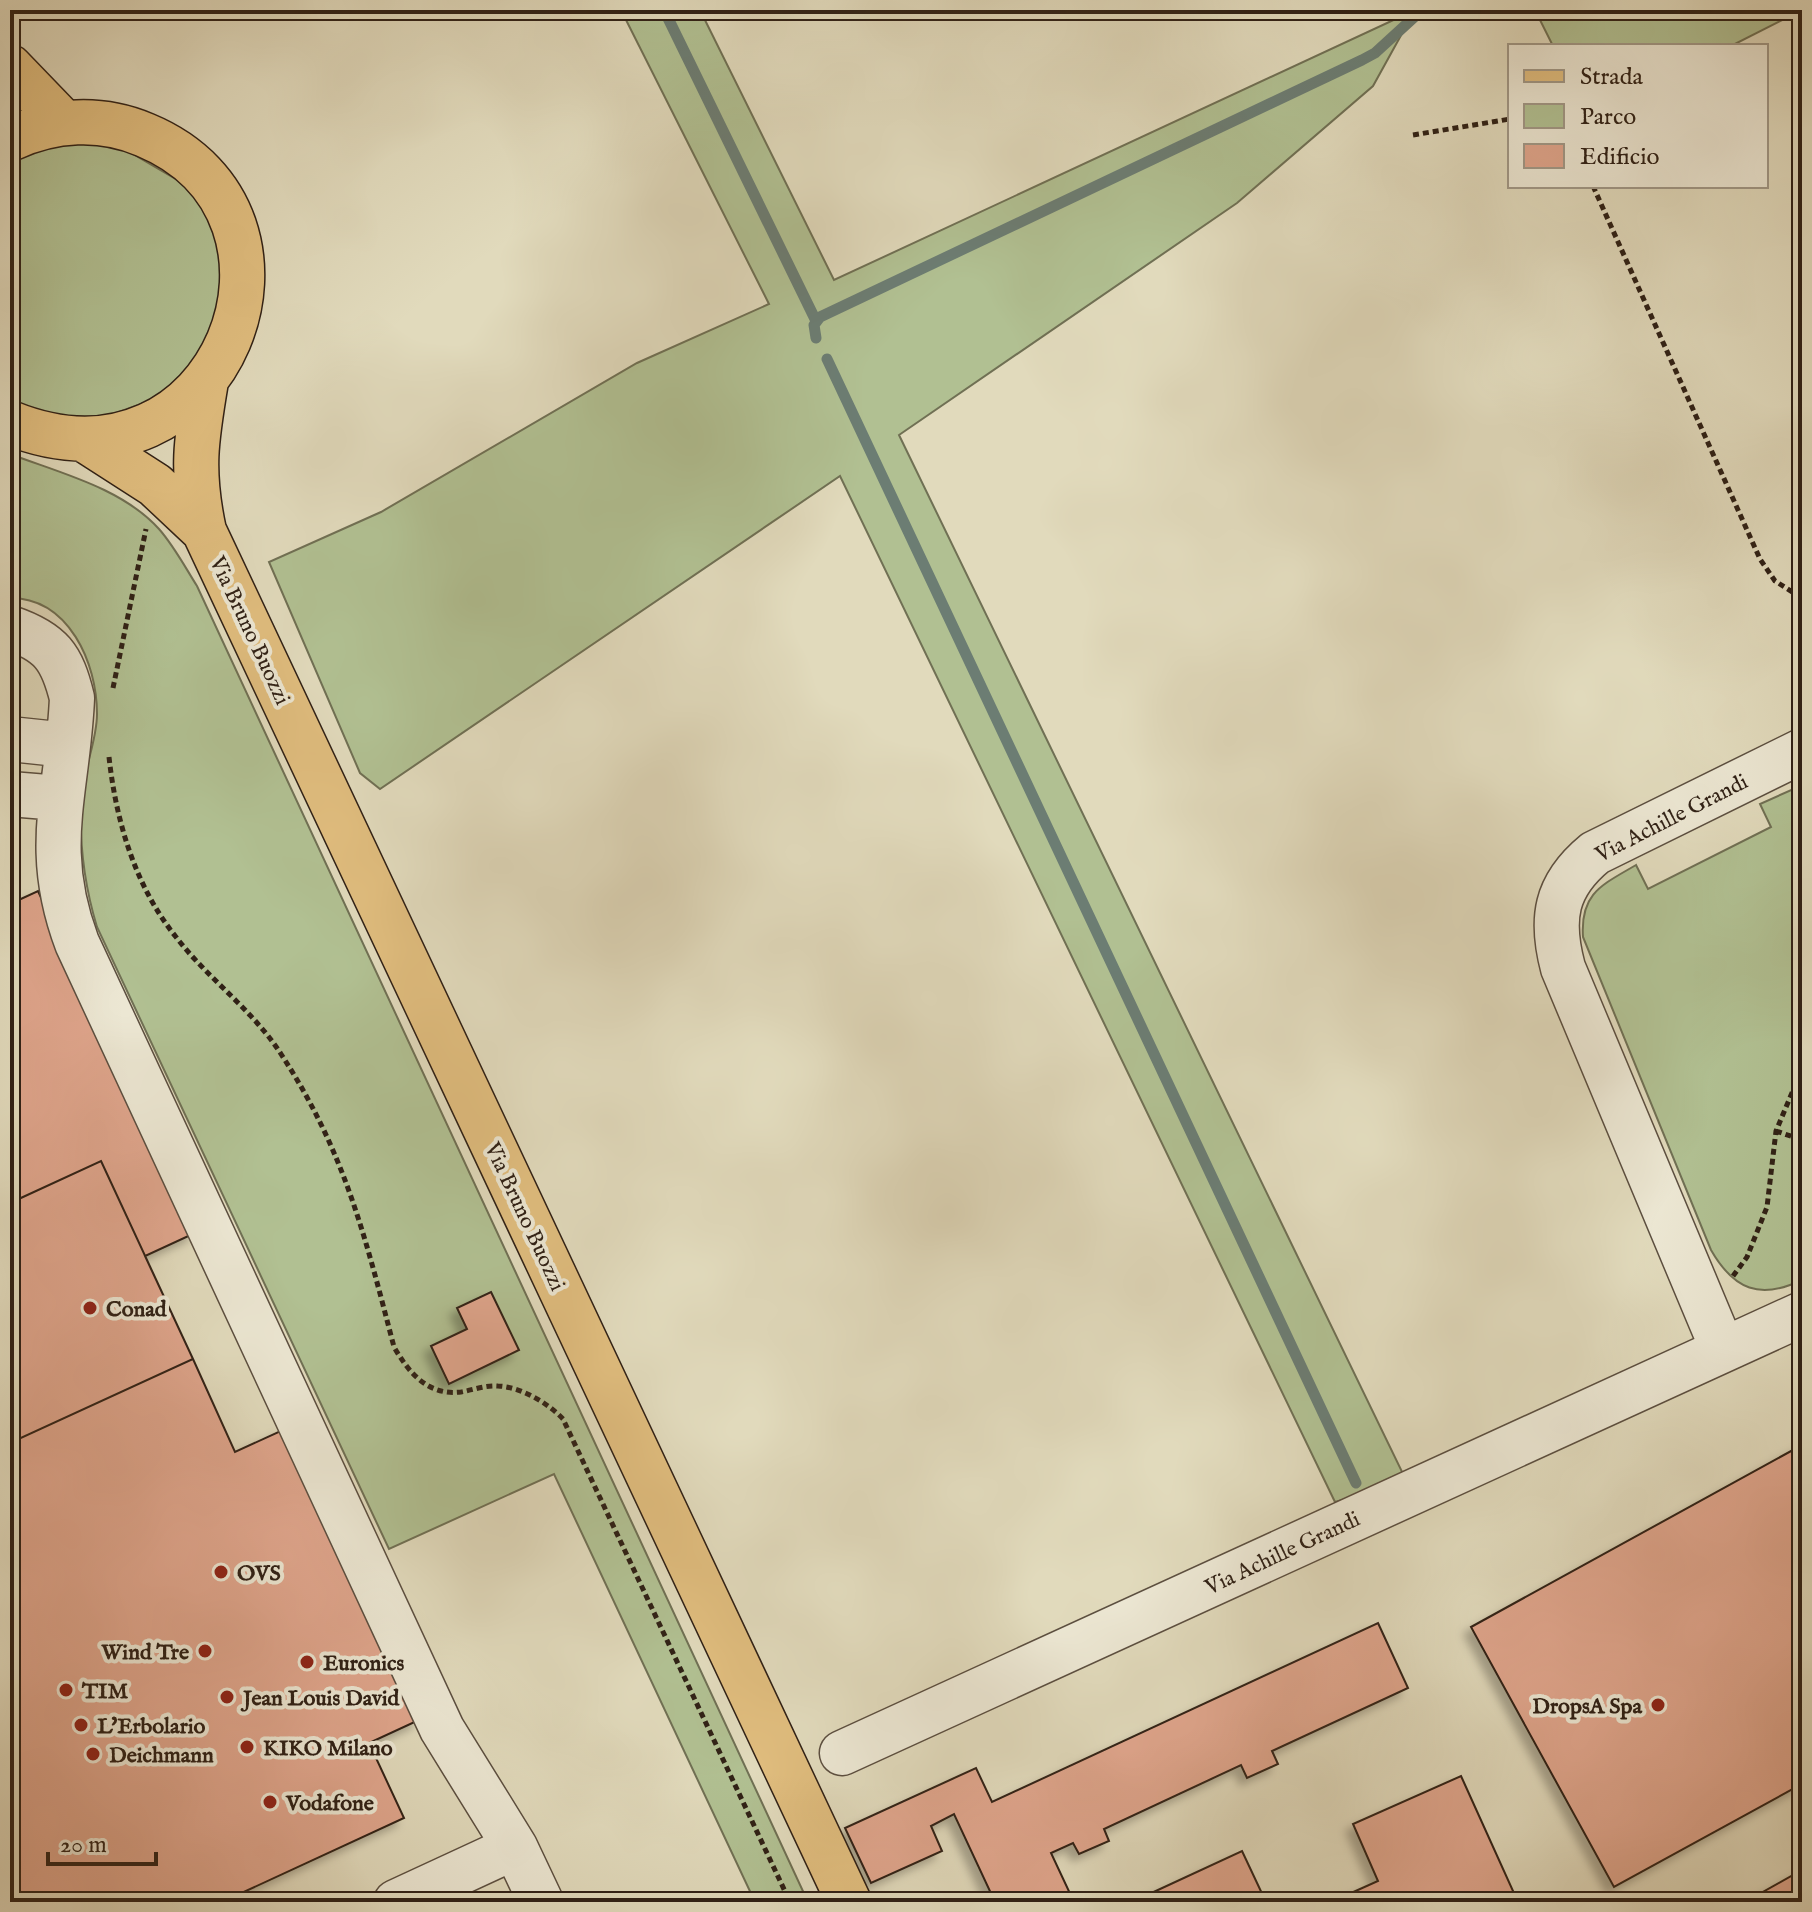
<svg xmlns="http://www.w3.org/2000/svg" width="1812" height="1912" font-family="'IM FELL English',serif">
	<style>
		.green { fill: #b1c092; stroke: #707054; stroke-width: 2 }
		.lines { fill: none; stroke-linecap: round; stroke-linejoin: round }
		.stream { stroke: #6c7d73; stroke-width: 11 }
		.building { fill: #dfa58c; stroke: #302116; stroke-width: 2; filter: url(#shadow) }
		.minor-casing { stroke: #5c4f40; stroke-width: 47 }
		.major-casing { stroke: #302116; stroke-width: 47 }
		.path { stroke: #302116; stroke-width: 5; stroke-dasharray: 6 4; stroke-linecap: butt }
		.minor { stroke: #ece7d3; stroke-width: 44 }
		.major { stroke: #e0bd7e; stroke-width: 44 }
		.poi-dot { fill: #8f2418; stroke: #ece7d3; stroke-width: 3 }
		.labels { text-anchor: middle; stroke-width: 8; stroke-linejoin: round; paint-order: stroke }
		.street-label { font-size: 22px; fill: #302116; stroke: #ece7d3 }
		.poi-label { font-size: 22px; font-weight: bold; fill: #302116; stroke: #ece7d3; text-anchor: start }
	</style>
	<defs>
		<filter id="shadow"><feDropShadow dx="-7" dy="7" stdDeviation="4" flood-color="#0004"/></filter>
	</defs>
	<rect width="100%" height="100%" fill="#e1dabc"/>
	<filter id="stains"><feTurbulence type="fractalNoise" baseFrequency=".0025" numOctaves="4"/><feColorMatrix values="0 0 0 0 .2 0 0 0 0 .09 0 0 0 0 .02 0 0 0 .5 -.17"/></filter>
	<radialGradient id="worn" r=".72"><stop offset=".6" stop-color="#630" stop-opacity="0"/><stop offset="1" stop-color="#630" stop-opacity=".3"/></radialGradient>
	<path class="green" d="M 621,10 L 700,10 L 834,280 L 1415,10 L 1373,86 L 1237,203 L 899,435 L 1407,1482 L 1335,1502 L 840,476 L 380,789 L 360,773 L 269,562 L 381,512 L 637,363 L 769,304 Z
		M 1535,10 L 1802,10 L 1731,46 L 1553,46 Z
		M 69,140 L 114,143 L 191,188 L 215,227 L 226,271 L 222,316 L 174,392 L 83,425 L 10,403 L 10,161 L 25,151 Z
		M 10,454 C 60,473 122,488 159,529 C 174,546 185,567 197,586 L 808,1902 L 755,1902 L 554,1474 L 389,1549 L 97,927 C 84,884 79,844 81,799 C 83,770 97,742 97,714 C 97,663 69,598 10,598 Z
		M 1798,787 L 1802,796 L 1802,1280 C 1760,1300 1734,1290 1711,1250 L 1583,937 C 1580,893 1602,885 1636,865 L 1648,889 L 1771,827 L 1760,804 Z"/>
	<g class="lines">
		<path class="stream" d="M 664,10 L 816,321
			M 816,338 L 814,325 L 820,317 L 1362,60 L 1375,53 L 1422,10
			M 827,359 L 1356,1483"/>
	</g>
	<path class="building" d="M 38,891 L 195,1233 L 145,1256 L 193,1359 L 235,1452 L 285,1429 L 419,1720 L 369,1743 L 404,1818 L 222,1902 L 10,1902 L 10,904 Z
		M 101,1161 L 193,1359 L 10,1443 L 10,1203 Z
		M 491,1292 L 519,1350 L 449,1384 L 431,1346 L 467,1329 L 457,1308 Z
		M 1802,1445 L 1802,1784 L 1614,1887 L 1471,1627 Z
		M 1378,1623 L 1408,1688 L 1272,1751 L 1278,1764 L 1247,1778 L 1241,1765 L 1104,1829 L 1109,1841 L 1079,1854 L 1073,1843 L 1051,1853 L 1074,1902 L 995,1902 L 954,1814 L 931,1826 L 942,1851 L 871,1883 L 845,1828 L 976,1768 L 992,1802 Z
		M 1461,1776 L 1518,1902 L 1331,1902 L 1378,1881 L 1353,1824 Z
		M 1242,1851 L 1266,1902 L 1132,1902 Z
		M 1802,1870 L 1802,1902 L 1745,1902 Z"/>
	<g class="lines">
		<defs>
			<path id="minor" d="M 10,628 C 51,642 62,657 72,698 C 68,792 41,848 77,943 L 442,1729 L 515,1847 L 541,1902
				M 10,739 L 67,745
				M 10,794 L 59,798
				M 1723,1350 L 1563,968 C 1550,919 1555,886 1595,853 L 1802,751
				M 842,1753 L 1802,1314
				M 396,1902 L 515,1847"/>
			<path id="major" d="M 10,67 L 64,123
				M 10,139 C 53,119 101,116 145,135 C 335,214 223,509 10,423
				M 206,381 C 196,440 191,471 204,531 L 849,1902
				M 85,440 L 155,485 L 204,531"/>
		</defs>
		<use href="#minor" class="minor-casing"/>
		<use href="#major" class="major-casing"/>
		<path class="path" d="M 1413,135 L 1510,119
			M 1593,186 L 1760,559 L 1775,581 L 1802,598
			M 113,688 L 146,529
			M 109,757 C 116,821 135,886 176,937 C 208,979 252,1009 281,1054 C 345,1152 365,1236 394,1347 C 409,1373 428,1396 461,1392 C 473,1390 485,1385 498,1386 C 521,1387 548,1403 563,1419 L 790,1902
			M 1776,1131 L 1802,1140
			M 1733,1276 L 1747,1257 L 1767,1207 L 1776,1131 L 1802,1069"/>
		<use href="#minor" class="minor"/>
		<use href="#major" class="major"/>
	</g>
	<g class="poi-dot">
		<circle cx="90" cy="1308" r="8"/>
		<circle cx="221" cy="1572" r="8"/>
		<circle cx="205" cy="1651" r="8"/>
		<circle cx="307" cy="1662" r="8"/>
		<circle cx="66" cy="1690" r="8"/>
		<circle cx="227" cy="1697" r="8"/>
		<circle cx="1658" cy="1705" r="8"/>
		<circle cx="81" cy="1725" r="8"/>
		<circle cx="247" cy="1747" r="8"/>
		<circle cx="93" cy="1754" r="8"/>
		<circle cx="270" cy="1802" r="8"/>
	</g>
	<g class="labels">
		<g class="street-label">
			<text transform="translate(251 630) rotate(65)" y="8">Via Bruno Buozzi</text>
			<text transform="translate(1671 817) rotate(-27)" y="8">Via Achille Grandi</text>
			<text transform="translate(526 1216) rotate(65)" y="8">Via Bruno Buozzi</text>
			<text transform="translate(1282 1552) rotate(-25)" y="8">Via Achille Grandi</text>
		</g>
		<g class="poi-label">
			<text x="106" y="1316">Conad</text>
			<text x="237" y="1580">OVS</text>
			<text x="189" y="1659" text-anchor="end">Wind Tre</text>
			<text x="323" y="1670">Euronics</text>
			<text x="82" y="1698">TIM</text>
			<text x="243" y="1705">Jean Louis David</text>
			<text x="1642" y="1713" text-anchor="end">DropsA Spa</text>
			<text x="97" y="1733">L'Erbolario</text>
			<text x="263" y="1755">KIKO Milano</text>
			<text x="109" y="1762">Deichmann</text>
			<text x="286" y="1810">Vodafone</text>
		</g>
	</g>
	<rect width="1812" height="1912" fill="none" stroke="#e1dabc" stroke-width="40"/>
	<rect x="12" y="12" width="1788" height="1888" fill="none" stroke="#302116" stroke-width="4"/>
	<rect x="20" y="20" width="1772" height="1872" fill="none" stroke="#302116" stroke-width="2"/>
	<rect x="1508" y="44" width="260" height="144" fill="#ece7d3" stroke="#a19887" stroke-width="2"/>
	<rect x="1524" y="70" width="40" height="12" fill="#e0bd7e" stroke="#a19887" stroke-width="2"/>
	<text x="1580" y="84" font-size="24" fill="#302116">Strada</text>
	<rect x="1524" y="104" width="40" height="24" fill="#b1c092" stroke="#a19887" stroke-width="2"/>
	<text x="1580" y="124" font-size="24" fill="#302116">Parco</text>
	<rect x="1524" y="144" width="40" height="24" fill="#dfa58c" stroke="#a19887" stroke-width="2"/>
	<text x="1580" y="164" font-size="24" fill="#302116">Edificio</text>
	<path d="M48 1852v12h108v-12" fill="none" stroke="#302116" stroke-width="4"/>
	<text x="60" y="1852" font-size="24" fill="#302116" stroke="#ece7d3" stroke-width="6" paint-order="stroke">20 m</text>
	<rect width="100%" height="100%" filter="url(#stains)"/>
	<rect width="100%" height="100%" fill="url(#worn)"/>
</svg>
